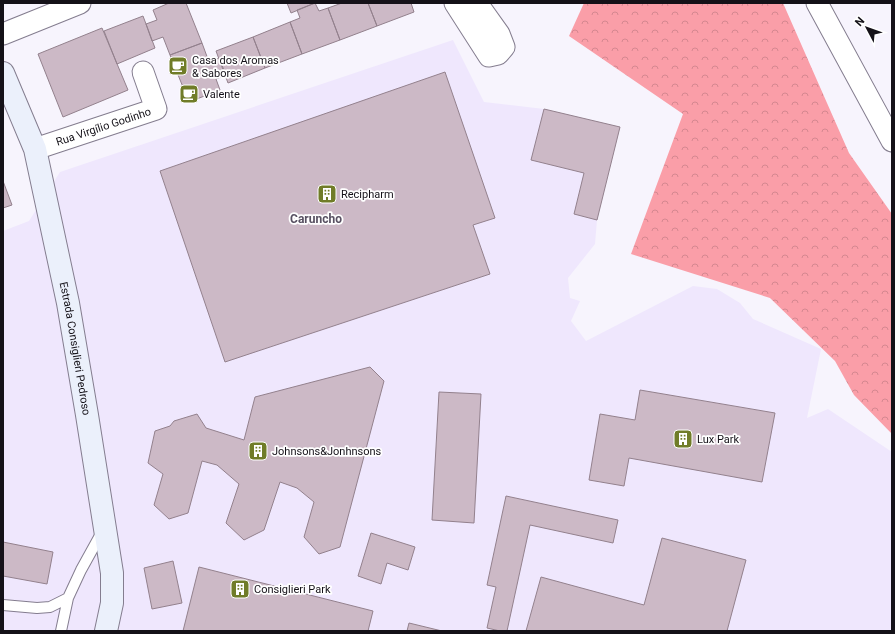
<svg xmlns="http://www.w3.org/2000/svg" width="895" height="634" font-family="Roboto,sans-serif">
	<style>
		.built { fill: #efe7fd }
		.forest { fill: url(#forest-crowns) }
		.building { fill: #ccb9c6; stroke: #93818d }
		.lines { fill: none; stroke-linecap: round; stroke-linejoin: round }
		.lane-casing { stroke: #847d8f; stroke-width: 12 }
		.street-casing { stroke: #847d8f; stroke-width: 23 }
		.secondary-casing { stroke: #847d8f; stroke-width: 24 }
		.lane { stroke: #fff; stroke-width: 10 }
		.street { stroke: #fff; stroke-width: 21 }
		.secondary { stroke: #ebf0fb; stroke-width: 22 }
		.labels { text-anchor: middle; stroke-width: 3.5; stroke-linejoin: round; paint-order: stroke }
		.poi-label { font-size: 11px; fill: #141118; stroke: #fff; text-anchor: start }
		.street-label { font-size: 11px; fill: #141118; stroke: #fff }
		.neighbourhood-label { font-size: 12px; font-weight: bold; fill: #575061; stroke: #fff }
	</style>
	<defs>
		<pattern id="forest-crowns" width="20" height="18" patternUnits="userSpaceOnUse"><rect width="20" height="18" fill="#fa9ea8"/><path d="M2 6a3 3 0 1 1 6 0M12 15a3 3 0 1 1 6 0" fill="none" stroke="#d58790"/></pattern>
	</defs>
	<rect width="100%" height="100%" fill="#f7f4fd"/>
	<path class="built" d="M 453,40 L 484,102 L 544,109 L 620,127 L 597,220 L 595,244 L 568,278 L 570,298 L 580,301 L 571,321 L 586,341 L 693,286 L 717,289 L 740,303 L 753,319 L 821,349 L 807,418 L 828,409 L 892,452 L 892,631 L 3,631 L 3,231 L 29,221 L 60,172 Z"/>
	<path class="forest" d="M 584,3 L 783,3 L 849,153 L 892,214 L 892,434 L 854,395 L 835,361 L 770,298 L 631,254 L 683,114 L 569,36 Z"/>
	<path class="building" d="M 169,3 L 186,3 L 202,43 L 170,55 L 163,37 L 152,41 L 146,24 L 157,20 L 153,10 Z
		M 287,3 L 315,3 L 291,13 Z
		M 315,3 L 319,11 L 328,8 L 340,40 L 302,54 L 290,22 L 300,18 L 297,10 Z
		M 342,3 L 368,3 L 377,26 L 340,40 L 328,8 Z
		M 368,3 L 411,3 L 414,12 L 377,26 Z
		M 143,16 L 155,48 L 117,64 L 104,31 Z
		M 290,22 L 302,54 L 265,68 L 253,37 Z
		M 102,28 L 128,90 L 63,117 L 38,54 Z
		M 253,37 L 265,68 L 228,83 L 216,51 Z
		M 202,43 L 209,62 L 219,58 L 226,75 L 216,79 L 220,90 L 189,102 L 170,55 Z
		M 445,72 L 495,218 L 473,225 L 490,274 L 225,362 L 160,171 Z
		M 544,109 L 620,127 L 597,220 L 574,214 L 584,173 L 531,160 Z
		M 3,181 L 12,205 L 3,208 Z
		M 370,367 L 384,381 L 340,547 L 319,554 L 304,537 L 314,502 L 297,488 L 280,482 L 264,530 L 244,540 L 226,523 L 239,484 L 217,465 L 202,461 L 188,513 L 169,519 L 154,505 L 163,474 L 148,463 L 155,431 L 170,426 L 174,421 L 197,414 L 206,428 L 244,440 L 255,397 Z
		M 640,390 L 775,413 L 762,482 L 629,458 L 624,486 L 589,480 L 600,414 L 635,420 Z
		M 439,392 L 481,394 L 474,523 L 432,520 Z
		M 506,496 L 618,520 L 613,543 L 530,525 L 507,631 L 500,631 L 487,628 L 496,587 L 487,585 Z
		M 371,533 L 415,547 L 408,570 L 387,563 L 381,584 L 358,576 Z
		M 662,538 L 746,560 L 727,631 L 526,631 L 541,577 L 644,605 Z
		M 3,542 L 53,552 L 47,584 L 3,576 Z
		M 173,561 L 182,603 L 152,609 L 144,568 Z
		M 199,567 L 373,611 L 368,631 L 183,631 Z
		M 409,623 L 442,631 L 407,631 Z"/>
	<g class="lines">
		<defs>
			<path id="lane" d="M 3,605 L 37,608 L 50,607 L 68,598
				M 61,631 L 68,598 L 81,570 L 102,532"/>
			<g id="street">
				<path d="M 455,3 L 489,56 L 498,54 L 504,47 L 499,34 L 479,6 L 463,3"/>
				<path d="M 817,3 L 892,141"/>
				<path d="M 3,34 L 80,3"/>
				<path id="s1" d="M 35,149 L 156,109 L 143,72"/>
			</g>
			<g id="secondary">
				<path id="s2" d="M 3,73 L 35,149 L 68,303 L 87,415 L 112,573 L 112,603 L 106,631"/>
			</g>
		</defs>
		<use href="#lane" class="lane-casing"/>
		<use href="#street" class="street-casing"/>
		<use href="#secondary" class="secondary-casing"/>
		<use href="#lane" class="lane"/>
		<use href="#street" class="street"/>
		<use href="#secondary" class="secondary"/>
	</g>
	<defs>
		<symbol id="cafe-square" viewBox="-11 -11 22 22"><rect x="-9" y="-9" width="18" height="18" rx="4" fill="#707c28" stroke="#fff"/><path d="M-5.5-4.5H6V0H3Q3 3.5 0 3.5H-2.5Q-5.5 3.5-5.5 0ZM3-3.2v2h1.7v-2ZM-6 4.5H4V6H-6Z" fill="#fff"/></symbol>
		<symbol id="building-square" viewBox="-11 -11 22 22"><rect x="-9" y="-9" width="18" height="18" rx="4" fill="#707c28" stroke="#fff"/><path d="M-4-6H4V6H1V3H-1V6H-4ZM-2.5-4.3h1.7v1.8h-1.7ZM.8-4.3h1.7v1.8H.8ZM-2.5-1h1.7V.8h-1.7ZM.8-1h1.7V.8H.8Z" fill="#fff"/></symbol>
	</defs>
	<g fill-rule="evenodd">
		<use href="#cafe-square" x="167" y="55" width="22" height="22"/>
		<use href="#cafe-square" x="178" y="83" width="22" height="22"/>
		<use href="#building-square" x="316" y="183" width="22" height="22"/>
		<use href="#building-square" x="672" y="428" width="22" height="22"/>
		<use href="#building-square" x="247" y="440" width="22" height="22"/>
		<use href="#building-square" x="229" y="578" width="22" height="22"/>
	</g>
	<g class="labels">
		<g class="poi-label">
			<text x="192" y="64">Casa dos Aromas<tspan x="192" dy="13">&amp; Sabores</tspan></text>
			<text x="203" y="98">Valente</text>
			<text x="341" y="198">Recipharm</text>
			<text x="697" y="443">Lux Park</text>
			<text x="272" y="455">Johnsons&amp;Jonhnsons</text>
			<text x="254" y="593">Consiglieri Park</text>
		</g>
		<g class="street-label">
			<text dy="4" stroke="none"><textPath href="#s1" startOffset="72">Rua Virgílio Godinho</textPath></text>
			<text dy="4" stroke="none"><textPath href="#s2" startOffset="286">Estrada Consiglieri Pedroso</textPath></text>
		</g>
		<g class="neighbourhood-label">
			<text x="316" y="223">Caruncho</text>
		</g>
	</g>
	<rect width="895" height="634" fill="none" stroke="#141118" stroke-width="8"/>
	<g transform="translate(867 28) rotate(311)" stroke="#ffffff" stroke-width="3" paint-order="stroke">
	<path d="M0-3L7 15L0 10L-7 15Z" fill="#141118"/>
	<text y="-6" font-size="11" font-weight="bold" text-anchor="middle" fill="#141118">N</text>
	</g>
</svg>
